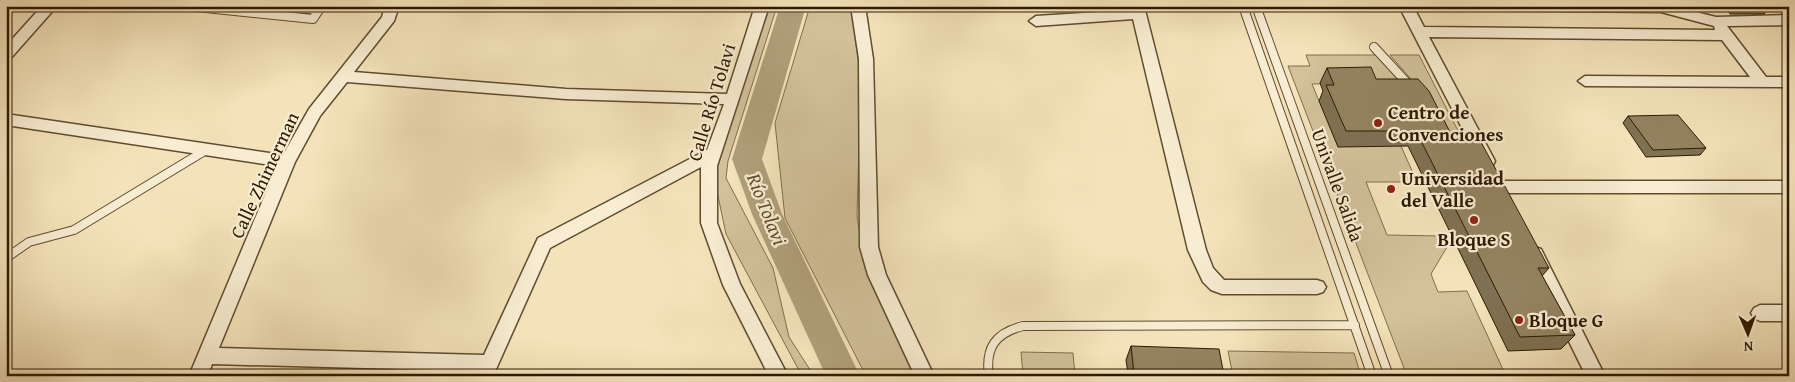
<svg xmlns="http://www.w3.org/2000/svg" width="1795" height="382" font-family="'Gentium Book Plus',serif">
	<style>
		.green { fill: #d2c19a; stroke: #806e4d }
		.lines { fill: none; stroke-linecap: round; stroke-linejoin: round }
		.river { fill: #b09f7b; fill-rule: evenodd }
		.service-casing { stroke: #5f4c2e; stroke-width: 10 }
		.minor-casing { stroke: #5f4c2e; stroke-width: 3 }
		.service { stroke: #f8edd2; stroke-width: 8 }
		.minor { fill: #f8edd2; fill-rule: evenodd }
		.wall { fill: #7f7153; stroke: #2d1a00 }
		.building { fill: #948361; stroke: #2d1a00 }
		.poi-dot { fill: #8f2418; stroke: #f8edd2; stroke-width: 2 }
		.labels { text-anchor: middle; stroke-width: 4.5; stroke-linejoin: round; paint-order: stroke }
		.street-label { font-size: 19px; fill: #2d1a00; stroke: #f8edd2 }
		.poi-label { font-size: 19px; font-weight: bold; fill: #2d1a00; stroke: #f8edd2; text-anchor: start }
		.water-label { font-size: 20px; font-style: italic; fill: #614f31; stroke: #f8edd2 }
	</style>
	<rect width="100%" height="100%" fill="#f4e3ba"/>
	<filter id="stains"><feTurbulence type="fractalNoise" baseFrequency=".004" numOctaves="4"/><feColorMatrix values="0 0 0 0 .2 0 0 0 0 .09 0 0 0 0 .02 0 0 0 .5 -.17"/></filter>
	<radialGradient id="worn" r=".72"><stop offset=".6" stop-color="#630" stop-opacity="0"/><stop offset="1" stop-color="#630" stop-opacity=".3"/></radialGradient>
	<path class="green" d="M 768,6 L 777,6 L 728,161 L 726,178 L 773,268 L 789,337 L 814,376 L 802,376 L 726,234 L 714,177 Z
		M 810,6 L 851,6 L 861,81 L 857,216 L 865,268 L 915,376 L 866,376 L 785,218 L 775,123 Z
		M 1306,55 L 1376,55 L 1414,94 L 1363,83 L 1312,84 L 1319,101 L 1401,146 L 1417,182 L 1366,182 L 1387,235 L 1442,236 L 1447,247 L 1431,274 L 1438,292 L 1467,291 L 1506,376 L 1407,376 L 1288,66 L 1310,66 Z
		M 1390,55 L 1419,55 L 1468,150 L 1456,150 L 1424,94 Z
		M 1228,351 L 1354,353 L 1361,376 L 1233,376 Z
		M 1021,352 L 1073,353 L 1075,376 L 1023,376 Z"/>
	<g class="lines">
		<path class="river" d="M 780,6 L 806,6 L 762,159 L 782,214 L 860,376 L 826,376 L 752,214 L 732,159 Z"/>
		<defs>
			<path id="service" d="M 186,6 L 313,19 L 319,10 L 277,6
				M 1243,6 L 1372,376
				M 1256,6 L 1389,376
				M 1374,47 L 1410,86
				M 6,258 L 29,242 L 74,230 L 206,150
				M 989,376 C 985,348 995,333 1023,326 L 1355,325"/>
			<path id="minor" d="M 42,6 L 57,6 L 11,58 L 6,60 L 6,46 Z
				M 385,6 L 399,6 L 394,21 L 354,72 L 566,89 L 727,94 L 755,6 L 769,6 L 717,166 L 717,223 L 740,284 L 788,376 L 769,376 L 723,285 L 701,223 L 701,167 L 550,248 L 493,376 L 474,376 L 476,371 L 212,364 L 208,376 L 189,376 L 277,166 L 6,125 L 6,114 L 283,155 L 309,109 L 382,17 ZM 347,82 L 566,99 L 724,104 L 707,150 L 538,238 L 484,355 L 219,348 L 295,162 L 320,116 Z
				M 851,6 L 865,6 L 873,59 L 878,247 L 886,275 L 934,376 L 915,376 L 868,275 L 860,247 L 859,59 Z
				M 1130,6 L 1144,6 L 1206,250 L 1213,268 L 1224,280 L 1317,280 L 1323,282 L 1326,287 L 1323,292 L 1317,294 L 1222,294 L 1211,290 L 1203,282 L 1188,250 L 1133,19 L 1036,26 L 1029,21 L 1036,16 L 1131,10 Z
				M 1399,6 L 1413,6 L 1424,27 L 1715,30 L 1714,26 L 1661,12 L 1443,10 L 1436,6 L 1672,6 L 1716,17 L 1789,15 L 1789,25 L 1727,26 L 1766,77 L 1789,77 L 1789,87 L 1585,86 L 1578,81 L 1585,76 L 1750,77 L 1722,40 L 1429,37 L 1495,161 L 1493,165 L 1481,165 L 1479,161 Z
				M 1500,181 L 1789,181 L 1789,193 L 1500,193 L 1494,191 L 1492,187 L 1494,183 Z
				M 1535,247 L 1541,249 L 1605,376 L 1586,376 L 1526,254 L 1529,249 Z
				M 1760,305 L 1789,305 L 1789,321 L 1760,321 L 1754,318 L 1751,313 L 1754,308 Z"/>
		</defs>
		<use href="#service" class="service-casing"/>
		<use href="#minor" class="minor-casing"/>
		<use href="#service" class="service"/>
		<use href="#minor" class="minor"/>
	</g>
	<path class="wall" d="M 1724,6 L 1771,6 L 1764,14 L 1730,14 Z
		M 1327,68 L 1376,79 L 1455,142 L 1549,268 L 1542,276 L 1575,335 L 1561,349 L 1508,351 L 1408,146 L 1338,147 L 1319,101 L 1323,91 L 1320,83 Z
		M 1628,116 L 1706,148 L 1700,155 L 1646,157 L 1623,123 Z
		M 1131,346 L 1223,370 L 1233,376 L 1111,376 L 1112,373 L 1128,374 L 1126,360 Z"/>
	<path class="building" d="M 1371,67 L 1376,79 L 1418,79 L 1429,91 L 1455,142 L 1481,142 L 1549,268 L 1538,268 L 1575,335 L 1520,337 L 1416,131 L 1346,131 L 1326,85 L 1334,85 L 1327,68 Z
		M 1678,115 L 1706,148 L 1653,150 L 1628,116 Z
		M 1131,346 L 1219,349 L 1223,370 L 1231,370 L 1233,376 L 1112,376 L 1112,373 L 1134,374 Z"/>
	<g class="poi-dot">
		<circle cx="1378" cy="123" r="5"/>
		<circle cx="1391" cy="189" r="5"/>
		<circle cx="1474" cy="220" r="5"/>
		<circle cx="1519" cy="320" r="5"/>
	</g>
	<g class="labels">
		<g class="street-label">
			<text transform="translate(711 102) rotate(-73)" y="7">Calle Río Tolavi</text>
			<text transform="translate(264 175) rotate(-65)" y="7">Calle Zhimerman</text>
			<text transform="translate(1338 185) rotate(70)" y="7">Univalle Salida</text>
		</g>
		<g class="poi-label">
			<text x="1388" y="119">Centro de<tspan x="1388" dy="22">Convenciones</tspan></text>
			<text x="1401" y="185">Universidad<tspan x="1401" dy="22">del Valle</tspan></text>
			<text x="1474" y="246" text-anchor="middle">Bloque S</text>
			<text x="1529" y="327">Bloque G</text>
		</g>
		<g class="water-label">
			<text transform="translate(767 209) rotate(68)" y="7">Río Tolavi</text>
		</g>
	</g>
	<rect width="1795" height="382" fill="none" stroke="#f4e3ba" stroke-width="25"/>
	<rect x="8" y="8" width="1780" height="367" fill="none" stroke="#2d1a00" stroke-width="2.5"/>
	<rect x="12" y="12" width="1770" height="357" fill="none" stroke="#2d1a00"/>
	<g transform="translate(1748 334) rotate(178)" stroke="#f8edd2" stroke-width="4" paint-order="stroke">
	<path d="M0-4L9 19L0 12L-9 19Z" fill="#2d1a00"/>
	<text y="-8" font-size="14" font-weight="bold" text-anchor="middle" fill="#2d1a00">N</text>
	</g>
	<rect width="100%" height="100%" filter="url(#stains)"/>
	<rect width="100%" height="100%" fill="url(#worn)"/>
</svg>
